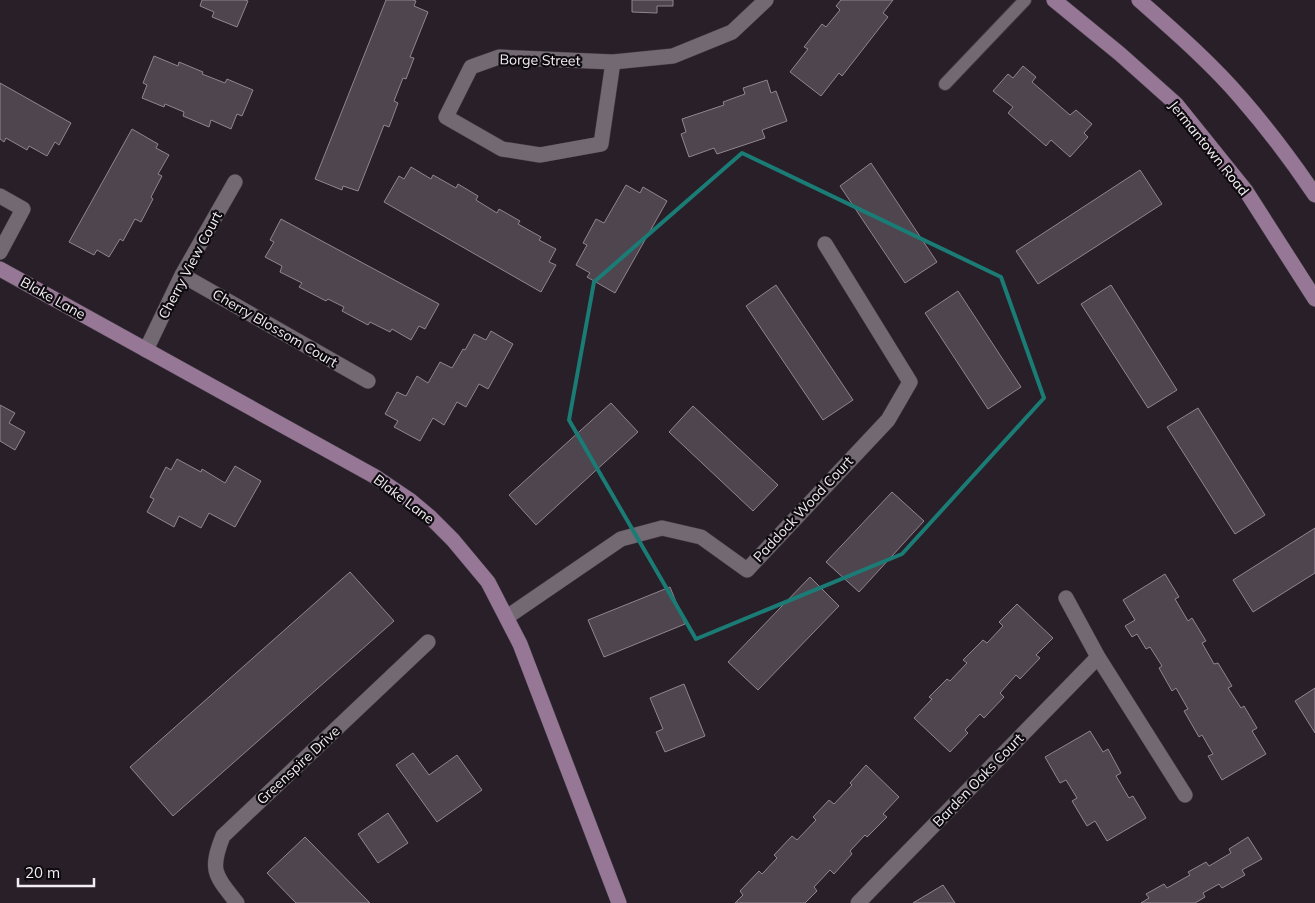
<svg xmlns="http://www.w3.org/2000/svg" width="1315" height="903" font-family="Mulish,sans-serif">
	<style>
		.building { fill: #4e454f; stroke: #908590 }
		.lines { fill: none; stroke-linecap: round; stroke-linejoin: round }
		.lane-casing { stroke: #433b43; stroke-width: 14 }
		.street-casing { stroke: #433b43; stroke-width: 16 }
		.secondary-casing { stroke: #433b43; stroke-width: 16 }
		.lane { stroke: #736973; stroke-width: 12 }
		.street { stroke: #736973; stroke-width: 15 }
		.secondary { stroke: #967896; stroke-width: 15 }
		.marked { fill: none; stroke: #1a7c75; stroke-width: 4; stroke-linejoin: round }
		.labels { text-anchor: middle; stroke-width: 4.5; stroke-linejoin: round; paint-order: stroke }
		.street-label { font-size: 14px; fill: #f3edf3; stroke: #0e0b0f }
	</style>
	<rect width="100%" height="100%" fill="#281f28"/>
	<path class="building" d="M 202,0 L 245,0 L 248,1 L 237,27 L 212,17 L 214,12 L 200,6 Z
		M 386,0 L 413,0 L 416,1 L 414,6 L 428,12 L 410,57 L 414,58 L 406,79 L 403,78 L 394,101 L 398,103 L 389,127 L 384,125 L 358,191 L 343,186 L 342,190 L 315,179 Z
		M 632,0 L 673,0 L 673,6 L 657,6 L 657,13 L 632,12 Z
		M 841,0 L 893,0 L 883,13 L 888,17 L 842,76 L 839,73 L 821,96 L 790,72 L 808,49 L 804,47 L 822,24 L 826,27 L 840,10 L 836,6 Z
		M 154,56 L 178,66 L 179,62 L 203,72 L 202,74 L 225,83 L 227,79 L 253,90 L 242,116 L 237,114 L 231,129 L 211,120 L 209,127 L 183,116 L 184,112 L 165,104 L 164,107 L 142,98 L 147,85 L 143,83 Z
		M 1023,66 L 1036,77 L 1032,82 L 1070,115 L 1076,110 L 1092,124 L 1084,133 L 1088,137 L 1070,157 L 1051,140 L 1046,146 L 1008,113 L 1013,107 L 993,91 L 1008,74 L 1013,78 Z
		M 767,80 L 771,93 L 776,91 L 787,121 L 762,130 L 765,138 L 717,154 L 714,148 L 689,157 L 681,134 L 686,132 L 682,119 L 724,105 L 723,102 L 745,94 L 743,88 Z
		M 0,83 L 71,123 L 59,145 L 55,142 L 47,156 L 29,146 L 27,150 L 6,138 L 4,142 L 0,139 Z
		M 132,129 L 158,144 L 156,148 L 169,155 L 158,174 L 162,176 L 151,197 L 153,199 L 141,222 L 135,219 L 123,241 L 120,239 L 109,257 L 97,250 L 94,255 L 69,242 Z
		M 871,163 L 937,262 L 905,283 L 840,186 Z
		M 411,167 L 431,179 L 433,175 L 456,188 L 458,184 L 478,196 L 476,200 L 497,213 L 499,209 L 520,221 L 518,224 L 541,237 L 539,240 L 556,249 L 549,262 L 556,265 L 541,292 L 384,202 L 399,176 L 404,179 Z
		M 1140,170 L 1162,204 L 1038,284 L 1016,251 Z
		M 626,185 L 640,193 L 643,187 L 667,201 L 615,293 L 587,277 L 590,273 L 576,265 L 587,245 L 583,243 L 596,219 L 604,223 Z
		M 281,219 L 439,304 L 425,329 L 419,326 L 411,340 L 392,329 L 390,332 L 370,322 L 368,325 L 342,311 L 344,307 L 328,299 L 326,301 L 299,287 L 302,283 L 280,272 L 282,266 L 265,257 L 274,242 L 270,240 Z
		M 776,285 L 853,400 L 823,420 L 746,306 Z
		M 1111,285 L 1177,390 L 1148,408 L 1081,304 Z
		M 958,291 L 1021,387 L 988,409 L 925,313 Z
		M 491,331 L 513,344 L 488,389 L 479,384 L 466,407 L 457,402 L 444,425 L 433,418 L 420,441 L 394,427 L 398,421 L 385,414 L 397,392 L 406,396 L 417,376 L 428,383 L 440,362 L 452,368 L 463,349 L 465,350 L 474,334 L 486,340 Z
		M 611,403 L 638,432 L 536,525 L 509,495 Z
		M 0,405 L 15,413 L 9,423 L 25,432 L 15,450 L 0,441 Z
		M 693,406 L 778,485 L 753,511 L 669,432 Z
		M 1198,408 L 1265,515 L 1235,534 L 1167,427 Z
		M 177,459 L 201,472 L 202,469 L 225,483 L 235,466 L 261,481 L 235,527 L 209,513 L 201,528 L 179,516 L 174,527 L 147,512 L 154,499 L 150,497 L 166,467 L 171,470 Z
		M 892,492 L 924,521 L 859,592 L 826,562 Z
		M 1315,528 L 1315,573 L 1253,612 L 1233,580 Z
		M 350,572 L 394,621 L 173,816 L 130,767 Z
		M 1165,574 L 1179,597 L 1175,599 L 1188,621 L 1192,618 L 1206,641 L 1202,643 L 1214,664 L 1218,663 L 1232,686 L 1228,688 L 1241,708 L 1244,706 L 1257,728 L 1252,731 L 1266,754 L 1222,780 L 1208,756 L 1213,754 L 1202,735 L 1199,737 L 1184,711 L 1188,709 L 1176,688 L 1172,691 L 1159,668 L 1162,666 L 1150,647 L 1146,649 L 1137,634 L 1132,637 L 1125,626 L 1135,620 L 1123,600 Z
		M 810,577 L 839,606 L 758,690 L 728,662 Z
		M 670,587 L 685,624 L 604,657 L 588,620 Z
		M 1017,604 L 1053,638 L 1036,655 L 1040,658 L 1020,679 L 1016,675 L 1000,693 L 1004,697 L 984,718 L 980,714 L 965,730 L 968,733 L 950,752 L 914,718 L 932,699 L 929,697 L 947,679 L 950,681 L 967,663 L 963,660 L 983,640 L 987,643 L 1003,626 L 999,622 Z
		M 684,684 L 705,736 L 665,752 L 656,732 L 663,729 L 650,698 Z
		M 1315,688 L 1315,733 L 1295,701 Z
		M 1090,731 L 1103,752 L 1108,749 L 1121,773 L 1116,776 L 1129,798 L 1133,796 L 1146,818 L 1107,841 L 1095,821 L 1087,826 L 1072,801 L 1077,798 L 1066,780 L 1060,783 L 1045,757 Z
		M 413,753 L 429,775 L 457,755 L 482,790 L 437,822 L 396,765 Z
		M 866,765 L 899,797 L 883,814 L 887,817 L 867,837 L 865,835 L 850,851 L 852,854 L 834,874 L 830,870 L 814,887 L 817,891 L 805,903 L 735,903 L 743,895 L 740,891 L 759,871 L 762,874 L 777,858 L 774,855 L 792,836 L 797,840 L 816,820 L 813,817 L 829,800 L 834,804 L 852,785 L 850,783 Z
		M 388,813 L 408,843 L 378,863 L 358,834 Z
		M 305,837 L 370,903 L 296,903 L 267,873 Z
		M 1248,837 L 1262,859 L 1242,870 L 1245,875 L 1222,888 L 1219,884 L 1203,893 L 1205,897 L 1195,903 L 1141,903 L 1149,898 L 1146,894 L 1164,884 L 1167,888 L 1190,875 L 1188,872 L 1206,862 L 1209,866 L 1231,853 L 1229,849 Z
		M 943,885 L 955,903 L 913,903 Z"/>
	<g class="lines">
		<defs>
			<path id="lane" d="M 945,84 L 1025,0"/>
			<path id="street" d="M 613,62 L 601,144 L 540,155 L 502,149 L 446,117 L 471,67 L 499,57 L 613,62 L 673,56 L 732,32 L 766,0
				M 0,196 L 23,209 L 0,252
				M 182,275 L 368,381
				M 146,350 L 182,275 L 235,182
				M 1066,598 L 1098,657 L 1185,795
				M 507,617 L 621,539 L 662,528 L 701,537 L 747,570 L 888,420 L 910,382 L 825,244
				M 237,903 C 215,875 209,871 223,836 L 428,642
				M 858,903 L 1098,657"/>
			<path id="secondary" d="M 1054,0 L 1120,54 L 1176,104 L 1246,191 L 1315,299
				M 1139,0 C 1174,31 1210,62 1241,98 C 1268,129 1292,161 1315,195
				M 0,269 L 374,476 L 411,501 L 430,517 L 453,540 L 488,582 L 520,644 L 619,903"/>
		</defs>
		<use href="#lane" class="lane-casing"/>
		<use href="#street" class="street-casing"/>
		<use href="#secondary" class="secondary-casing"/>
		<use href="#lane" class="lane"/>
		<use href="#street" class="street"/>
		<use href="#secondary" class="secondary"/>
	</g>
	<path class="marked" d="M 742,153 L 1001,277 L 1044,398 L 902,554 L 696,639 L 569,420 L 594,282 Z"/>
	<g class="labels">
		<g class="street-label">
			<text transform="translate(540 60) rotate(1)" y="5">Borge Street</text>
			<text transform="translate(1209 148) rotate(51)" y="5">Jermantown Road</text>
			<text transform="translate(190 265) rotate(-62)" y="5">Cherry View Court</text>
			<text transform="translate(53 298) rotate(29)" y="5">Blake Lane</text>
			<text transform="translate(275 328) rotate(30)" y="5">Cherry Blossom Court</text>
			<text transform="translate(404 499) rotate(37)" y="5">Blake Lane</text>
			<text transform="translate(803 509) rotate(-47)" y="5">Paddock Wood Court</text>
			<text transform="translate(298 765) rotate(-43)" y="5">Greenspire Drive</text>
			<text transform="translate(978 780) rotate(-46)" y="5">Barden Oaks Court</text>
		</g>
	</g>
	<path d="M18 878v8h76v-8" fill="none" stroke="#f3edf3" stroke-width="2.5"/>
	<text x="25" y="878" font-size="15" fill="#f3edf3" stroke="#0e0b0f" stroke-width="4" paint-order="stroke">20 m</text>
</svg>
